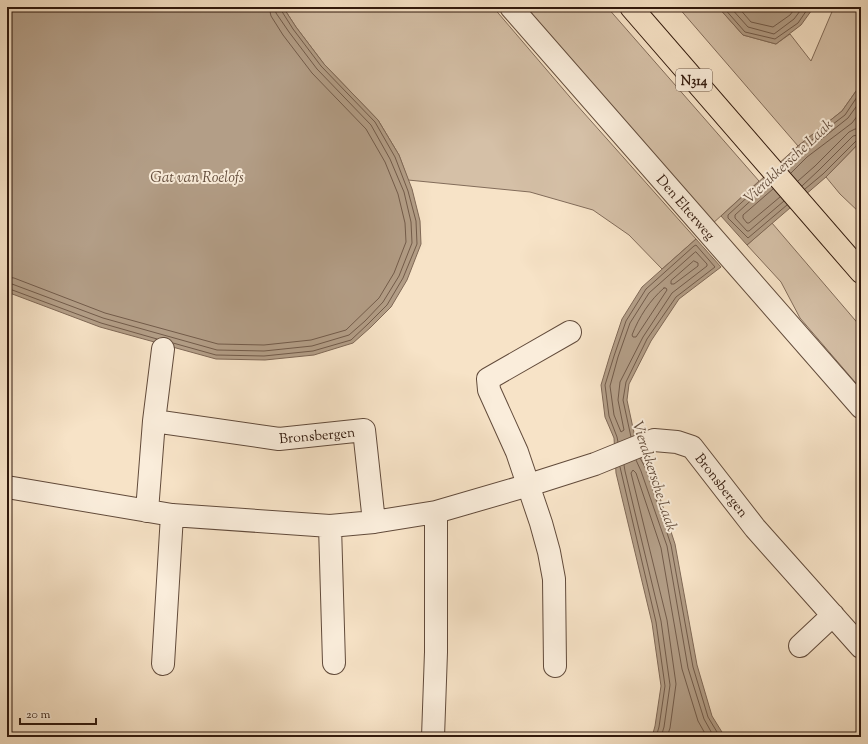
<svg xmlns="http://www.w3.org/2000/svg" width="868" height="744" font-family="'Sorts Mill Goudy',serif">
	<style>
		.green { fill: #d5c0a7; stroke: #826c5a }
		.water { fill: #b39e87; stroke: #7f6856 }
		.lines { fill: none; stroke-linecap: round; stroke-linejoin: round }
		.shore { stroke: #725b4a; stroke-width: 1 }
		.minor-casing { stroke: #624b3b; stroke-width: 24 }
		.major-casing { stroke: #30180c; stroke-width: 24 }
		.minor { stroke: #faeddb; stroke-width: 22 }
		.major { stroke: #f7e3c7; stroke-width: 22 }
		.labels { text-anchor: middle; stroke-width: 4; stroke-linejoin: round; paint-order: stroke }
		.shield { fill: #faeddb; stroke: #6d584a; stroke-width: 1 }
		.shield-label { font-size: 13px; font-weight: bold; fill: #30180c }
		.street-label { font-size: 14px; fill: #30180c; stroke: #faeddb }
		.water-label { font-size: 15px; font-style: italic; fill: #644e3d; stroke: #faeddb }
	</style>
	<rect width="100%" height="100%" fill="#f7e3c7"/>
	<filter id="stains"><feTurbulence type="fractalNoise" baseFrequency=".005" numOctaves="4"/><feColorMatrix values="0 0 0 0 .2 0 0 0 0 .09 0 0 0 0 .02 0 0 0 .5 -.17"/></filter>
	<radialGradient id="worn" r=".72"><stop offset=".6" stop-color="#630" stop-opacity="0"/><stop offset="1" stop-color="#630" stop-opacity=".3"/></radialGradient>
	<path class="green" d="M 283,7 L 493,7 L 575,103 L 696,239 L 662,269 L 629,235 L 593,210 L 530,192 L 408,180 L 399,155 L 378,120 L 324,64 L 296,27 Z
		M 526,7 L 607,7 L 759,181 L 711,225 L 659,161 Z
		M 678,7 L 718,7 L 743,35 L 776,44 L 790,34 L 811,61 L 834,7 L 861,7 L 861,84 L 842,111 L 798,146 Z
		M 861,141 L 861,214 L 840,194 L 826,177 Z
		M 772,223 L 861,327 L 861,389 L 800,318 L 781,282 L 747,245 Z"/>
	<path class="water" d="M 7,7 L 283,7 L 296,27 L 324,64 L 378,120 L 399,155 L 412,189 L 420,221 L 421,244 L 407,280 L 391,307 L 371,327 L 353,343 L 314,355 L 265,360 L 216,359 L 100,327 L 7,292 Z
		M 718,7 L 814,7 L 801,25 L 776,44 L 743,35 Z
		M 861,84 L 861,141 L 826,177 L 747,245 L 721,216 L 798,146 L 842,111 Z
		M 696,239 L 721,267 L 679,299 L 651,341 L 629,384 L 627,400 L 636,442 L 650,467 L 675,544 L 697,665 L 712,716 L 725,737 L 652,737 L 655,726 L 661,686 L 652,623 L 616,473 L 614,438 L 605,417 L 601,385 L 610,355 L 622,319 L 642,287 Z"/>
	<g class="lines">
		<path class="shore" d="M 723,7 L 745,32 L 775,39 L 798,23 L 809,7
			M 730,7 L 748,27 L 774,34 L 794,19 L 803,7
			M 738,7 L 751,22 L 773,27 L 790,15 L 796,7
			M 783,164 L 800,149 L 845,115 L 861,91
			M 787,168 L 804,153 L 848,118 L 861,100
			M 791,173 L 807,157 L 852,123 L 861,111
			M 766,180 L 728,215 L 728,218 L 748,238 L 787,205
			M 798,181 L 815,166 L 849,132 L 855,129 L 861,128
			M 769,184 L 735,215 L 735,218 L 747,231 L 749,231 L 784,201
			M 802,186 L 819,170 L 853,136 L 861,134
			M 773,189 L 743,215 L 743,218 L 747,223 L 749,223 L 780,197
			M 805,189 L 823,174 L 857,140 L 861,139
			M 696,252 L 707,264 L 707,266 L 672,293 L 643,337 L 620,382 L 618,400 L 624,430 L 621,432 L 614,415 L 610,386 L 618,357 L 630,323 L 649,293 L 694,253 Z
			M 694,261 L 698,263 L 698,266 L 674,284 L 671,284 L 671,281 Z
			M 7,277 L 14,278 L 105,313 L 218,344 L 264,345 L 311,340 L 346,330 L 379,298 L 394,273 L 406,242 L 405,223 L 398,194 L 385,162 L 366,129 L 312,73 L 283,35 L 271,16 L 269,7
			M 7,283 L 12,284 L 103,318 L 217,350 L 264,351 L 312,346 L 349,335 L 365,321 L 383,302 L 399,276 L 412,243 L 411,222 L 404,192 L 390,159 L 371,125 L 317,69 L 289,32 L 276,13 L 275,7
			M 7,288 L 101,323 L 157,339
			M 664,288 L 666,288 L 667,290 L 636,337 L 633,337 L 632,335 C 639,317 650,300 664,288 Z
			M 173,343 L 216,355 L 264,356 L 313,351 L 351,340 L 368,324 L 387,305 L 403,278 L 417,244 L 416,221 L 408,191 L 395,157 L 375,122 L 321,66 L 293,29 L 281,10 L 280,7
			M 618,442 L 617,437 L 609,416 L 605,385 L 614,356 L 626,321 L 646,289 L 694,246 L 696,245 L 715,267 L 676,297 L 647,339 L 626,382 L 623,400 L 631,437
			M 640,458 L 646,469 L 671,545 L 693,667 L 708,717 L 720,737
			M 636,460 L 641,471 L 667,546 L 688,668 L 704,719 L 714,737
			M 624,465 L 625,471 L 661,621 L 670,685 L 664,727 L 661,737
			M 620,467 L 656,622 L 665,686 L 659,727 L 656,737
			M 667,737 L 670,728 L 676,684 L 667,620 L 631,473 L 633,470 L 636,473 L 661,548 L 682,669 L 698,721 L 707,737"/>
		<defs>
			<path id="minor" d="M 511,7 L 861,407
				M 154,421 L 279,439 L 364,430 L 374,522
				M 7,487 L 172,515 L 330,526 L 374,522 L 436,512 L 436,652 L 433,737
				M 147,511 L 154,421 L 163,349
				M 436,512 L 529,485 L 595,464 L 654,440 L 677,442 L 692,447 L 755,528 L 861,647
				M 330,526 L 334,663
				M 800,646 L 833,615
				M 163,664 L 172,515
				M 555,666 L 554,579 L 549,552 L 541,523 L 517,452 L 489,390 L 488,379 L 570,332"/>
			<path id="major" d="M 631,7 L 861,272"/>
		</defs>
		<use href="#minor" class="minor-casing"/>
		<use href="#major" class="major-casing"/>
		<use href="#minor" class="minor"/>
		<use href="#major" class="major"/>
	</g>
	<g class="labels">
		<rect class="shield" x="676" y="69" width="36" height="22" rx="3"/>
		<g class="shield-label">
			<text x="694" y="85">N314</text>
		</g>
		<g class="street-label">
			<text transform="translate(686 207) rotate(49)" y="5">Den Elterweg</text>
			<text transform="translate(317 435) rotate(-5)" y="5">Bronsbergen</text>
			<text transform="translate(722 485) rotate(52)" y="5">Bronsbergen</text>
		</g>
		<g class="water-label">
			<text transform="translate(788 161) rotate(-43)" y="5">Vierakkersche Laak</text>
			<text x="197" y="182">Gat van Roelofs</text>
			<text transform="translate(655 476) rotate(72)" y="5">Vierakkersche Laak</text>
		</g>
	</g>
	<rect width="868" height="744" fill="none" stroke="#f7e3c7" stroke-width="24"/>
	<rect x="8" y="8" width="852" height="728" fill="none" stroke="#30180c" stroke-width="2"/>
	<rect x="12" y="12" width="844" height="720" fill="none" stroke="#30180c"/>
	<path d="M20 718v6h76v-6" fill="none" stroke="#30180c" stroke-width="2"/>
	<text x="26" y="718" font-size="12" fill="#30180c" stroke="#faeddb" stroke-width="3" paint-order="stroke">20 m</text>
	<rect width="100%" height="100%" filter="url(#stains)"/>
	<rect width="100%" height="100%" fill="url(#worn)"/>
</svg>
